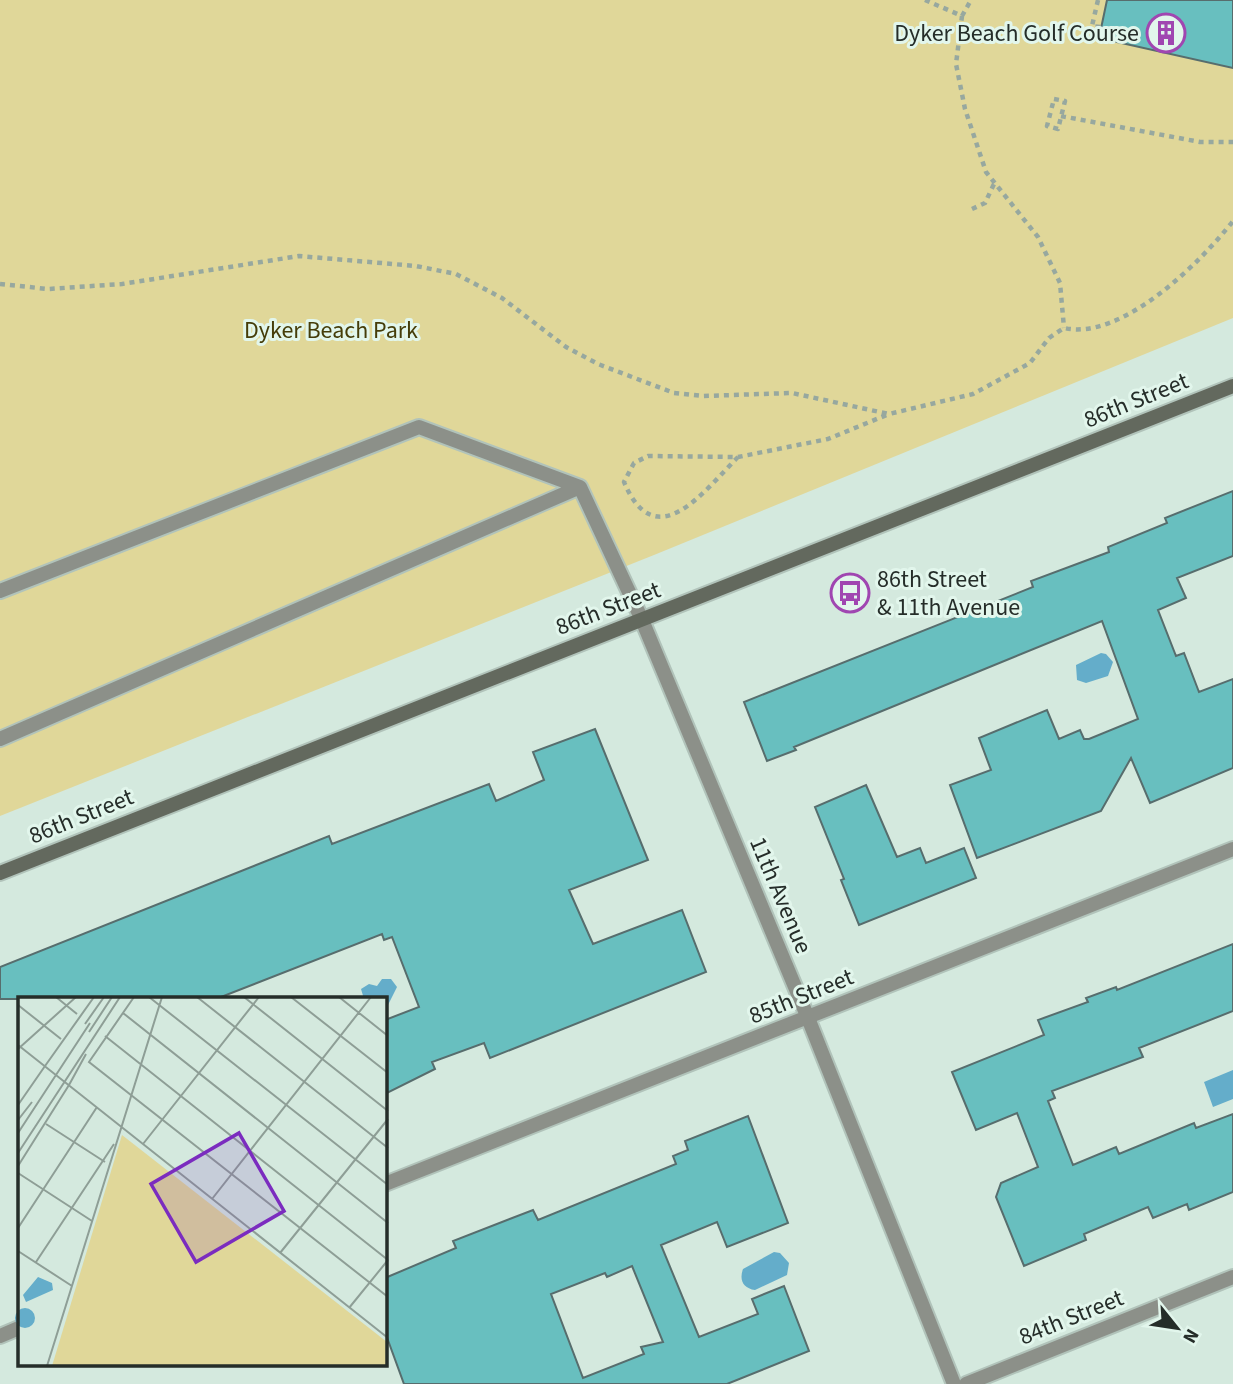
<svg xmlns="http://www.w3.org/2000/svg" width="1233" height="1384" font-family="'Source Sans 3',sans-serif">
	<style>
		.green { fill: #e0d799 }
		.water { fill: #64adca }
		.building { fill: #68bfbf; stroke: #576d6d; stroke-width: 2; fill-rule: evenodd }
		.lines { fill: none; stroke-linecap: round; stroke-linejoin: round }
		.lane-casing { stroke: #b1c3ba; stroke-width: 18 }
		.street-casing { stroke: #b1c3ba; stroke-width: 18 }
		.secondary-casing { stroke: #b1c3ba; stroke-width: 18 }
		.path { stroke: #97a89f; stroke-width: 4.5; stroke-dasharray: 5 5; stroke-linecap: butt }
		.lane { stroke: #8c9089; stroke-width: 14 }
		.street { stroke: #8c9089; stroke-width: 14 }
		.secondary { stroke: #63695e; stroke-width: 14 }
		.labels { text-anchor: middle; stroke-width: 6; stroke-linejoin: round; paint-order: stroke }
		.poi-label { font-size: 24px; fill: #252d29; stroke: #e2f6ec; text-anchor: end }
		.park-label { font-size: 24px; fill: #453d09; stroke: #e2f6ec }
		.street-label { font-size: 24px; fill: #252d29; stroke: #e2f6ec }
		.inset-road { fill: none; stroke: #8e9e96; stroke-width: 2 }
		.view { fill: #7b2cbf; fill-opacity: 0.15; stroke: #7b2cbf; stroke-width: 3.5 }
		.inset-edge { fill: none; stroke: #252d29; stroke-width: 3.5 }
	</style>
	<rect width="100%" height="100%" fill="#d4e9de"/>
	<path class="green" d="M 0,0 L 1233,0 L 1233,318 L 654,555 L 0,816 Z"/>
	<path class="water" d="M 1101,653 L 1106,654 L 1113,662 L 1108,676 L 1086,683 L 1077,680 L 1076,665 Z
		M 382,979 L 391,979 L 397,987 L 385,1011 L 385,999 L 364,999 L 361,989 L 369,984 L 377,986 Z
		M 1233,1070 L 1233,1099 L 1213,1107 L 1204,1082 Z
		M 774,1252 L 780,1253 L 789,1263 L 787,1275 L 755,1290 C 743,1288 739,1280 743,1269 Z"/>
	<path class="building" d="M 1107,0 L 1233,0 L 1233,68 L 1099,38 Z
		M 1233,491 L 1233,556 L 1177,578 L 1186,598 L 1158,610 L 1176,656 L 1184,653 L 1199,692 L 1233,679 L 1233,768 L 1150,803 L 1131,758 L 1101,811 L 977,858 L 950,785 L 991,770 L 979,738 L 1047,710 L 1059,739 L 1080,730 L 1084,739 L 1089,739 L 1138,719 L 1102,621 L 794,747 L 796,750 L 767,761 L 744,702 L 1033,587 L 1031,581 L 1109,552 L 1108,547 L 1167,523 L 1165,518 Z
		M 595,729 L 648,860 L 569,890 L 593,944 L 682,910 L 706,972 L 490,1058 L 484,1043 L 432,1062 L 435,1069 L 385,1094 L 385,1020 L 419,1007 L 392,937 L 384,940 L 382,934 L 216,999 L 0,999 L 0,967 L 329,836 L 332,844 L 489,784 L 496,801 L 544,780 L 533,752 Z
		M 866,785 L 897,857 L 920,848 L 926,863 L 964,848 L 976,878 L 859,925 L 841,880 L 844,879 L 815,807 Z
		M 1233,944 L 1233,1011 L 1139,1048 L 1143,1057 L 1052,1091 L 1055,1098 L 1048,1101 L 1073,1165 L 1116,1147 L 1119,1154 L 1194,1123 L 1196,1128 L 1233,1114 L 1233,1192 L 1189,1210 L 1187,1204 L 1153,1218 L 1148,1207 L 1084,1234 L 1086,1240 L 1024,1266 L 996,1197 L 1001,1183 L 1038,1167 L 1017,1113 L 976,1130 L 952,1072 L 1044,1035 L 1038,1020 L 1088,1002 L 1086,998 L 1116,987 L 1117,990 Z
		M 748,1116 L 788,1223 L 727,1247 L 717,1222 L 661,1245 L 699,1337 L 758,1314 L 752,1299 L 784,1286 L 809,1351 L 727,1384 L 404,1384 L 385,1332 L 385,1278 L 456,1248 L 453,1241 L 533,1210 L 538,1220 L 676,1164 L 673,1156 L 688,1150 L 685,1141 ZM 632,1266 L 663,1342 L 641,1347 L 644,1354 L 583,1378 L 551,1294 L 605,1273 L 607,1277 Z"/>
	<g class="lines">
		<defs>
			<path id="lane" d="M 0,591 L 419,427 L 580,487
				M 0,739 L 580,487 L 642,620"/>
			<path id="street" d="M 642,620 L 808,1018 L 954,1384
				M 385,1184 L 1233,849
				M 0,1336 L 19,1328
				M 966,1384 L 1233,1277"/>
			<path id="secondary" d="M 0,873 L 1233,386"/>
		</defs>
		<use href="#lane" class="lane-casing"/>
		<use href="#street" class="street-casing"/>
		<use href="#secondary" class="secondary-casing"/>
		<path class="path" d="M 925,0 L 962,16 L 956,64 L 965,109 L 986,172 L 1038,237 L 1060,283 L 1064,328
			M 1098,0 L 1092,26 L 1101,27
			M 962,16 L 971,0
			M 1054,99 L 1065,101 L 1058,129 L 1047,126 Z
			M 1061,116 L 1200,142 L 1233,142
			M 972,209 L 985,203 L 994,184
			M 0,284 L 48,289 L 122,284 L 299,256 L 416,266 L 456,274 L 502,298 L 566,347 L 598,364 L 674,393 L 703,396 L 792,393 L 889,414 L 973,394 L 1030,363 L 1049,338 L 1064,328 C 1122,341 1201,262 1233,221
			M 738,457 C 705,490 656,558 624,482 L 634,463 L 648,456 L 738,457 L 828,439 L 889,414"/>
		<use href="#lane" class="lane"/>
		<use href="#street" class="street"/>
		<use href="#secondary" class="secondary"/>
	</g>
	<defs>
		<symbol id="building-ring" viewBox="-11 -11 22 22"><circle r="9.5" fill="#e2f6ec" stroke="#a046b1" stroke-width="1.5"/><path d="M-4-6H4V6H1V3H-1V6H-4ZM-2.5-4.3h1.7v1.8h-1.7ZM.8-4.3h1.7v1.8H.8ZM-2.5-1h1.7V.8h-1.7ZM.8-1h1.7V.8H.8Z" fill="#a046b1"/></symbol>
		<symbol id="bus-ring" viewBox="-11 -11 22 22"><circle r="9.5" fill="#e2f6ec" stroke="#a046b1" stroke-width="1.5"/><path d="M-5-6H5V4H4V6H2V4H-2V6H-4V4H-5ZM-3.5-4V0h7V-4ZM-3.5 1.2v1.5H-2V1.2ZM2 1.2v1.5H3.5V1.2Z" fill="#a046b1"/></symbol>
	</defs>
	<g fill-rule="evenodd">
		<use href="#building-ring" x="1144" y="11" width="44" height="44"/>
		<use href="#bus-ring" x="828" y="571" width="44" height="44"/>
	</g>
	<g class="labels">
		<g class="poi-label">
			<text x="1139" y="41">Dyker Beach Golf Course</text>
			<text x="877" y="587" text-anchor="start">86th Street<tspan x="877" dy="28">&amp; 11th Avenue</tspan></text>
		</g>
		<g class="park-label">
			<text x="331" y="338">Dyker Beach Park</text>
		</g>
		<g class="street-label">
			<text transform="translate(1136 400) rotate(-22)" y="8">86th Street</text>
			<text transform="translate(608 608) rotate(-21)" y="8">86th Street</text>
			<text transform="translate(81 816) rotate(-22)" y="8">86th Street</text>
			<text transform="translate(781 895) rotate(67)" y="8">11th Avenue</text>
			<text transform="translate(801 996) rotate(-22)" y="8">85th Street</text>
			<text transform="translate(1071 1317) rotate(-22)" y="8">84th Street</text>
		</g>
	</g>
	<g transform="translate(18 997)">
		<rect width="369" height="369" fill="#d4e9de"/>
		<path d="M 104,138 L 369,345 L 369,369 L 34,369 Z" fill="#e0d799"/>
		<path d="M 20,280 L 34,286 L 35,293 L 8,305 L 5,298 ZM-3 321a10 10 0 1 1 20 0a10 10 0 1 1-20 0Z" fill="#64adca"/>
		<path class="inset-road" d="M 38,0 L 59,17M 116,0 L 71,65 L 370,300M 131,0 L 370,188M 179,0 L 370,151M 226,0 L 370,114M 273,0 L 370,76M 321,0 L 370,39M 0,8 L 43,42M 105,16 L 370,226M 67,27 L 86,0M 71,35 L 94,0M 87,39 L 370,263M 0,48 L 370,341M 0,52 L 58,0M 27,69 L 76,0M 51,88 L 68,57M 0,108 L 27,69M 0,123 L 14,105M 28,127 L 87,165M 0,136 L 72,26M 125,147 L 241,0M 0,156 L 102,0M 0,169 L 51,88M 0,176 L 74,224M 194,202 L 353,0M 0,231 L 79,110M 0,254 L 54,289M 262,256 L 370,122M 18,265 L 96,147M 331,311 L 370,263M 29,369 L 144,0"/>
		<path class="view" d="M 221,136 L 266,214 L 178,265 L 133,187 Z"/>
		<rect width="369" height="369" class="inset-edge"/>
	</g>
	<g transform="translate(1177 1328) rotate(120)" stroke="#e2f6ec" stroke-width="5" paint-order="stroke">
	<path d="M0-5L12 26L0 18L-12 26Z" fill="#252d29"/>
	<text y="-10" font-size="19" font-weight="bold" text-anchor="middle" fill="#252d29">N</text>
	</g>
</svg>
